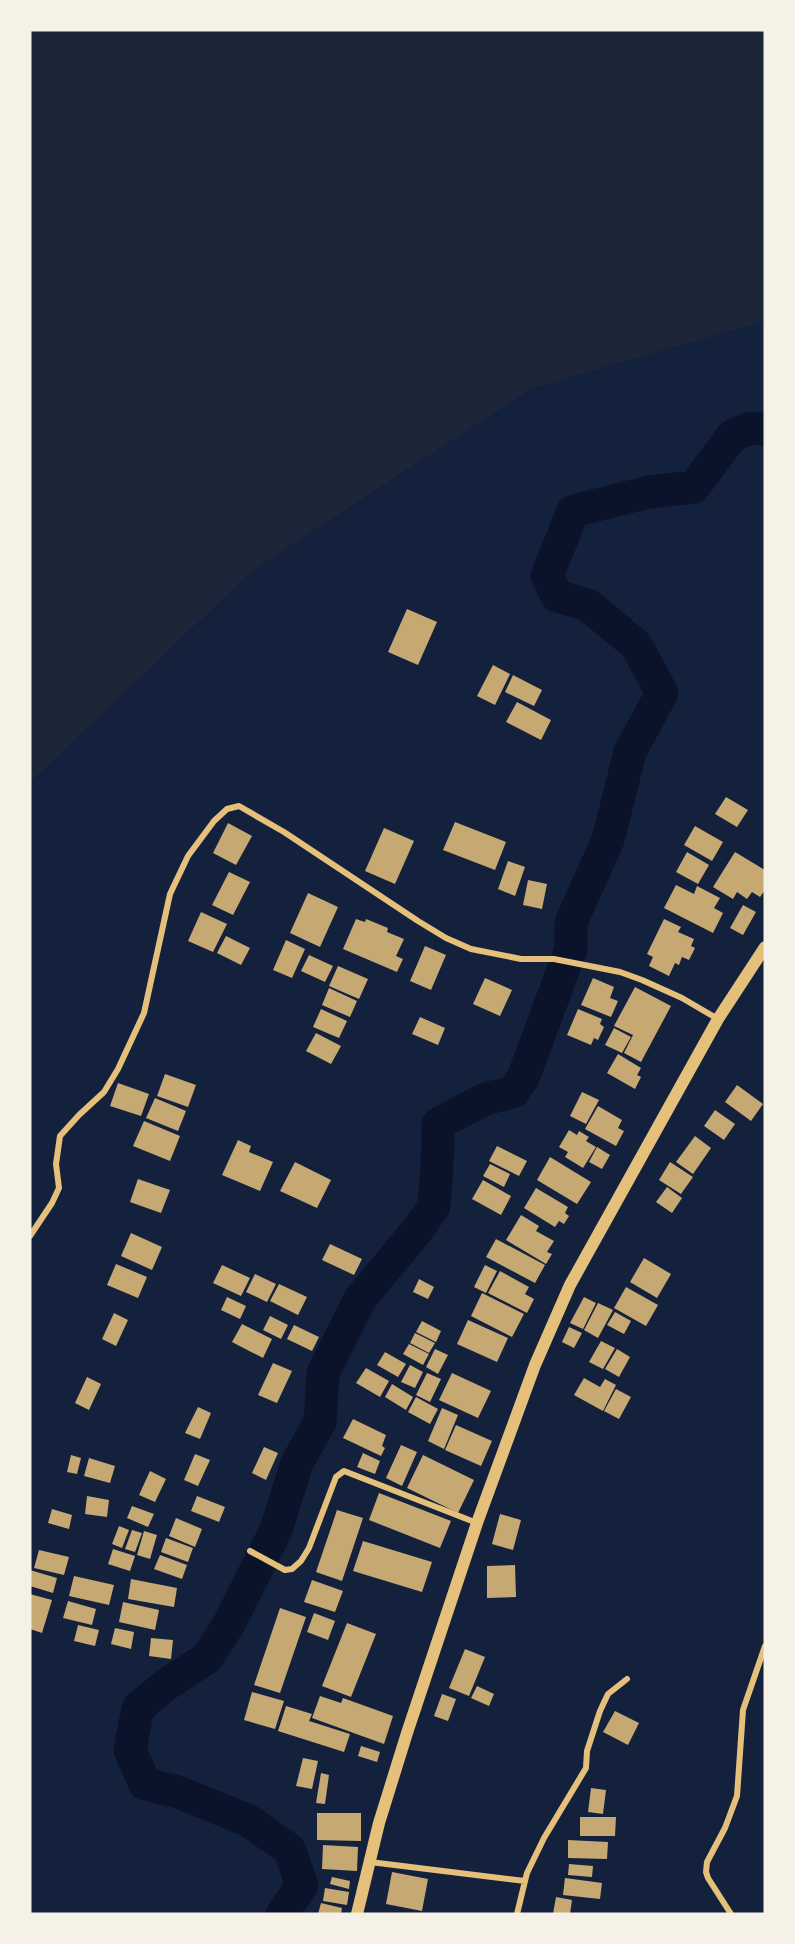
<svg xmlns="http://www.w3.org/2000/svg" width="795" height="1944" font-family="'Source Sans 3',sans-serif">
	<style>
		.green { fill: #1d2539 }
		.lines { fill: none; stroke-linecap: round; stroke-linejoin: round }
		.river { stroke: #0b132b; stroke-width: 33 }
		.building { fill: #c6a872 }
		.minor { stroke: #e5c07b; stroke-width: 6 }
		.secondary { stroke: #e5c07b; stroke-width: 12 }
	</style>
	<rect width="100%" height="100%" fill="#14213d"/>
	<path class="green" d="M 30,30 L 765,30 L 765,321 L 532,388 L 254,569 L 30,782 Z"/>
	<g class="lines">
		<path class="river" d="M 282,1914 L 302,1885 L 289,1849 L 249,1821 L 178,1792 L 145,1784 L 130,1750 L 138,1708 L 167,1684 L 207,1658 L 230,1622 L 276,1530 L 297,1463 L 320,1422 L 323,1373 L 360,1299 L 419,1228 L 434,1206 L 438,1148 L 438,1124 L 485,1099 L 513,1092 L 523,1078 L 571,949 L 571,922 L 608,840 L 630,752 L 662,693 L 636,645 L 588,605 L 557,596 L 547,576 L 573,511 L 649,492 L 694,487 L 732,436 L 750,428 L 765,429"/>
	</g>
	<path class="building" d="M 407,609 L 437,622 L 418,665 L 388,652 Z
		M 493,665 L 510,674 L 495,705 L 477,696 Z
		M 513,675 L 542,690 L 534,706 L 505,692 Z
		M 517,702 L 551,720 L 541,740 L 506,722 Z
		M 726,797 L 748,810 L 737,827 L 715,814 Z
		M 455,822 L 506,842 L 495,870 L 443,850 Z
		M 228,823 L 252,836 L 236,865 L 213,853 Z
		M 695,826 L 723,842 L 712,861 L 684,845 Z
		M 384,828 L 414,841 L 395,884 L 365,871 Z
		M 687,852 L 709,865 L 698,884 L 676,872 Z
		M 735,852 L 765,870 L 765,890 L 760,897 L 752,892 L 747,899 L 737,892 L 733,899 L 713,887 Z
		M 508,861 L 525,867 L 515,896 L 498,889 Z
		M 229,872 L 250,882 L 233,915 L 212,905 Z
		M 528,880 L 547,884 L 542,909 L 523,905 Z
		M 676,885 L 694,894 L 697,886 L 720,898 L 714,908 L 723,913 L 713,933 L 664,908 Z
		M 308,893 L 338,907 L 320,947 L 290,933 Z
		M 743,905 L 756,912 L 743,935 L 730,928 Z
		M 201,912 L 227,924 L 213,952 L 188,941 Z
		M 356,919 L 365,922 L 366,919 L 388,928 L 387,932 L 404,939 L 396,956 L 403,959 L 397,972 L 343,949 Z
		M 664,919 L 681,927 L 678,932 L 694,939 L 691,946 L 695,948 L 689,960 L 682,957 L 679,965 L 675,963 L 669,976 L 649,966 L 653,957 L 647,954 Z
		M 226,936 L 250,948 L 241,965 L 217,953 Z
		M 286,940 L 305,949 L 292,978 L 273,970 Z
		M 425,946 L 446,955 L 431,990 L 410,981 Z
		M 309,955 L 333,966 L 325,982 L 301,971 Z
		M 338,966 L 368,979 L 359,999 L 329,986 Z
		M 485,978 L 512,990 L 500,1016 L 473,1004 Z
		M 593,978 L 614,987 L 610,998 L 618,1001 L 611,1017 L 581,1005 Z
		M 635,987 L 671,1006 L 641,1062 L 624,1053 L 633,1035 L 614,1026 Z
		M 329,988 L 357,1001 L 350,1017 L 322,1005 Z
		M 321,1009 L 347,1021 L 339,1038 L 313,1027 Z
		M 578,1009 L 602,1019 L 600,1024 L 604,1027 L 598,1040 L 594,1038 L 591,1045 L 567,1035 Z
		M 420,1017 L 445,1028 L 438,1045 L 412,1034 Z
		M 614,1028 L 631,1037 L 622,1053 L 605,1045 Z
		M 316,1033 L 341,1046 L 331,1064 L 306,1051 Z
		M 618,1054 L 641,1068 L 637,1075 L 641,1077 L 635,1089 L 607,1073 Z
		M 165,1074 L 196,1085 L 188,1107 L 157,1096 Z
		M 118,1083 L 149,1094 L 141,1116 L 110,1106 Z
		M 737,1085 L 763,1104 L 751,1121 L 725,1102 Z
		M 582,1092 L 599,1100 L 586,1124 L 570,1116 Z
		M 155,1098 L 186,1111 L 178,1131 L 146,1118 Z
		M 598,1106 L 622,1120 L 618,1128 L 624,1131 L 616,1146 L 585,1129 Z
		M 715,1110 L 735,1124 L 724,1140 L 704,1126 Z
		M 144,1121 L 180,1136 L 170,1161 L 133,1146 Z
		M 569,1130 L 577,1135 L 579,1131 L 589,1137 L 586,1141 L 596,1147 L 583,1168 L 565,1157 L 568,1152 L 559,1147 Z
		M 695,1136 L 711,1148 L 693,1174 L 676,1162 Z
		M 238,1140 L 251,1146 L 249,1152 L 273,1162 L 260,1191 L 222,1175 Z
		M 497,1146 L 527,1161 L 519,1176 L 489,1161 Z
		M 597,1147 L 610,1155 L 602,1169 L 589,1162 Z
		M 550,1157 L 591,1182 L 577,1204 L 537,1180 Z
		M 295,1162 L 331,1180 L 317,1208 L 280,1191 Z
		M 670,1162 L 693,1177 L 681,1194 L 659,1180 Z
		M 490,1164 L 510,1174 L 504,1187 L 483,1176 Z
		M 138,1179 L 170,1190 L 161,1213 L 130,1202 Z
		M 483,1180 L 511,1196 L 501,1215 L 472,1199 Z
		M 667,1187 L 682,1198 L 672,1213 L 656,1202 Z
		M 536,1188 L 568,1207 L 565,1213 L 569,1216 L 564,1224 L 559,1221 L 555,1227 L 524,1208 Z
		M 521,1215 L 539,1226 L 536,1231 L 554,1241 L 547,1252 L 552,1254 L 546,1264 L 506,1240 Z
		M 131,1233 L 162,1247 L 152,1270 L 121,1256 Z
		M 496,1239 L 545,1265 L 535,1283 L 486,1257 Z
		M 330,1244 L 362,1259 L 354,1275 L 322,1260 Z
		M 644,1258 L 671,1274 L 657,1298 L 630,1282 Z
		M 116,1264 L 147,1277 L 138,1298 L 107,1285 Z
		M 222,1265 L 250,1278 L 241,1296 L 213,1283 Z
		M 485,1265 L 497,1271 L 486,1293 L 474,1287 Z
		M 500,1271 L 529,1287 L 525,1294 L 534,1299 L 527,1313 L 488,1293 Z
		M 255,1274 L 276,1284 L 267,1302 L 246,1292 Z
		M 419,1279 L 434,1287 L 428,1299 L 413,1292 Z
		M 279,1284 L 307,1297 L 298,1315 L 270,1301 Z
		M 626,1287 L 658,1305 L 646,1326 L 614,1308 Z
		M 482,1293 L 524,1314 L 512,1337 L 471,1316 Z
		M 227,1297 L 246,1306 L 240,1319 L 221,1310 Z
		M 584,1297 L 596,1303 L 583,1329 L 570,1323 Z
		M 598,1303 L 613,1310 L 598,1338 L 584,1330 Z
		M 615,1312 L 631,1321 L 624,1334 L 607,1325 Z
		M 114,1313 L 128,1320 L 116,1346 L 102,1339 Z
		M 270,1316 L 288,1325 L 281,1339 L 263,1330 Z
		M 468,1320 L 508,1338 L 497,1362 L 457,1344 Z
		M 422,1321 L 441,1331 L 436,1342 L 416,1332 Z
		M 242,1324 L 272,1339 L 263,1358 L 232,1342 Z
		M 294,1325 L 319,1337 L 312,1351 L 287,1339 Z
		M 569,1327 L 582,1333 L 574,1348 L 562,1342 Z
		M 415,1333 L 435,1343 L 429,1353 L 410,1343 Z
		M 601,1341 L 615,1348 L 603,1369 L 589,1362 Z
		M 409,1344 L 429,1354 L 423,1365 L 403,1354 Z
		M 435,1349 L 448,1355 L 438,1374 L 426,1367 Z
		M 617,1349 L 630,1357 L 619,1377 L 605,1369 Z
		M 385,1352 L 406,1364 L 398,1377 L 377,1365 Z
		M 273,1363 L 292,1371 L 277,1403 L 258,1395 Z
		M 410,1365 L 423,1372 L 415,1388 L 401,1382 Z
		M 366,1368 L 389,1381 L 380,1397 L 356,1383 Z
		M 427,1373 L 441,1379 L 430,1402 L 416,1395 Z
		M 452,1373 L 491,1391 L 478,1418 L 439,1400 Z
		M 87,1377 L 101,1384 L 89,1410 L 75,1403 Z
		M 584,1378 L 600,1387 L 605,1379 L 616,1385 L 603,1411 L 574,1395 Z
		M 392,1384 L 413,1397 L 406,1410 L 385,1397 Z
		M 616,1389 L 631,1397 L 619,1419 L 604,1411 Z
		M 416,1397 L 438,1409 L 430,1424 L 408,1412 Z
		M 198,1407 L 211,1413 L 200,1439 L 185,1433 Z
		M 442,1408 L 458,1415 L 444,1449 L 428,1441 Z
		M 353,1419 L 386,1435 L 382,1446 L 385,1448 L 381,1456 L 343,1438 Z
		M 456,1425 L 492,1441 L 481,1466 L 445,1450 Z
		M 401,1445 L 417,1452 L 402,1486 L 386,1478 Z
		M 264,1447 L 278,1453 L 266,1480 L 252,1473 Z
		M 363,1453 L 380,1461 L 375,1474 L 357,1467 Z
		M 195,1454 L 210,1460 L 198,1486 L 184,1480 Z
		M 71,1455 L 81,1458 L 77,1474 L 67,1472 Z
		M 423,1455 L 474,1480 L 458,1513 L 407,1488 Z
		M 89,1458 L 115,1466 L 110,1483 L 84,1476 Z
		M 150,1471 L 166,1479 L 155,1502 L 139,1495 Z
		M 379,1493 L 451,1521 L 440,1548 L 369,1520 Z
		M 87,1496 L 109,1500 L 107,1517 L 85,1514 Z
		M 197,1496 L 225,1507 L 219,1522 L 191,1511 Z
		M 132,1506 L 154,1514 L 148,1527 L 127,1518 Z
		M 52,1509 L 72,1515 L 69,1529 L 48,1523 Z
		M 337,1510 L 363,1518 L 342,1581 L 316,1572 Z
		M 500,1514 L 521,1520 L 513,1550 L 492,1544 Z
		M 176,1518 L 202,1529 L 195,1547 L 169,1536 Z
		M 119,1526 L 129,1530 L 122,1548 L 112,1544 Z
		M 132,1530 L 142,1533 L 135,1552 L 125,1549 Z
		M 144,1531 L 157,1535 L 150,1559 L 137,1555 Z
		M 166,1538 L 193,1548 L 188,1562 L 161,1552 Z
		M 363,1541 L 432,1562 L 422,1592 L 353,1571 Z
		M 113,1549 L 135,1556 L 130,1571 L 108,1564 Z
		M 39,1550 L 69,1557 L 64,1575 L 34,1568 Z
		M 160,1555 L 187,1565 L 182,1579 L 154,1569 Z
		M 515,1565 L 516,1597 L 487,1598 L 487,1566 Z
		M 30,1570 L 57,1578 L 53,1593 L 30,1586 Z
		M 74,1576 L 114,1585 L 109,1605 L 69,1596 Z
		M 131,1579 L 177,1588 L 174,1607 L 128,1599 Z
		M 312,1580 L 343,1591 L 335,1612 L 304,1602 Z
		M 30,1594 L 52,1600 L 42,1633 L 30,1629 Z
		M 68,1601 L 96,1609 L 92,1625 L 63,1618 Z
		M 123,1602 L 159,1610 L 155,1630 L 119,1622 Z
		M 280,1608 L 306,1617 L 280,1693 L 254,1685 Z
		M 314,1613 L 335,1621 L 328,1640 L 307,1632 Z
		M 347,1623 L 376,1634 L 351,1697 L 322,1686 Z
		M 78,1625 L 99,1630 L 95,1646 L 74,1641 Z
		M 115,1628 L 134,1632 L 131,1649 L 111,1644 Z
		M 151,1638 L 173,1640 L 171,1659 L 149,1656 Z
		M 465,1649 L 485,1657 L 469,1696 L 449,1688 Z
		M 477,1686 L 494,1694 L 489,1706 L 471,1698 Z
		M 252,1692 L 284,1701 L 275,1729 L 244,1720 Z
		M 442,1694 L 456,1699 L 448,1721 L 434,1716 Z
		M 320,1696 L 341,1703 L 343,1698 L 393,1716 L 384,1744 L 312,1718 Z
		M 286,1706 L 312,1714 L 309,1721 L 350,1734 L 344,1752 L 278,1731 Z
		M 615,1711 L 639,1723 L 628,1745 L 603,1732 Z
		M 361,1746 L 380,1752 L 377,1762 L 358,1756 Z
		M 303,1758 L 318,1761 L 312,1789 L 296,1786 Z
		M 321,1773 L 329,1775 L 325,1804 L 316,1803 Z
		M 591,1788 L 606,1790 L 603,1814 L 588,1812 Z
		M 317,1813 L 361,1813 L 361,1841 L 317,1840 Z
		M 580,1817 L 616,1817 L 615,1836 L 580,1836 Z
		M 568,1840 L 608,1842 L 607,1859 L 568,1858 Z
		M 323,1845 L 358,1847 L 357,1871 L 322,1869 Z
		M 569,1864 L 593,1866 L 592,1877 L 568,1875 Z
		M 392,1872 L 428,1879 L 422,1911 L 386,1904 Z
		M 332,1877 L 350,1881 L 349,1889 L 330,1884 Z
		M 565,1878 L 602,1883 L 600,1899 L 563,1895 Z
		M 325,1888 L 349,1892 L 347,1905 L 323,1901 Z
		M 556,1897 L 572,1900 L 570,1914 L 553,1914 Z
		M 321,1903 L 342,1908 L 341,1914 L 318,1914 Z"/>
	<g class="lines">
		<path class="minor" d="M 30,1236 L 52,1203 L 59,1188 L 56,1164 L 60,1136 L 79,1115 L 104,1092 L 118,1069 L 144,1013 L 170,894 L 188,856 L 214,821 L 227,809 L 239,806 L 284,832 L 418,921 L 446,938 L 471,949 L 521,959 L 554,959 L 620,972 L 642,980 L 682,998 L 718,1019
			M 250,1551 L 285,1570 L 292,1569 L 301,1561 L 309,1548 L 336,1477 L 344,1471 L 477,1523
			M 370,1862 L 525,1881 L 517,1914
			M 525,1881 L 527,1873 L 544,1838 L 586,1768 L 587,1751 L 600,1711 L 608,1694 L 627,1679
			M 731,1914 L 708,1878 L 706,1872 L 707,1862 L 725,1828 L 737,1796 L 743,1710 L 765,1646"/>
		<path class="secondary" d="M 357,1914 L 379,1823 L 407,1733 L 477,1523 L 535,1365 L 570,1285 L 718,1019 L 765,947"/>
	</g>
	<rect width="795" height="1944" fill="none" stroke="#f6f1e7" stroke-width="63"/>
</svg>
